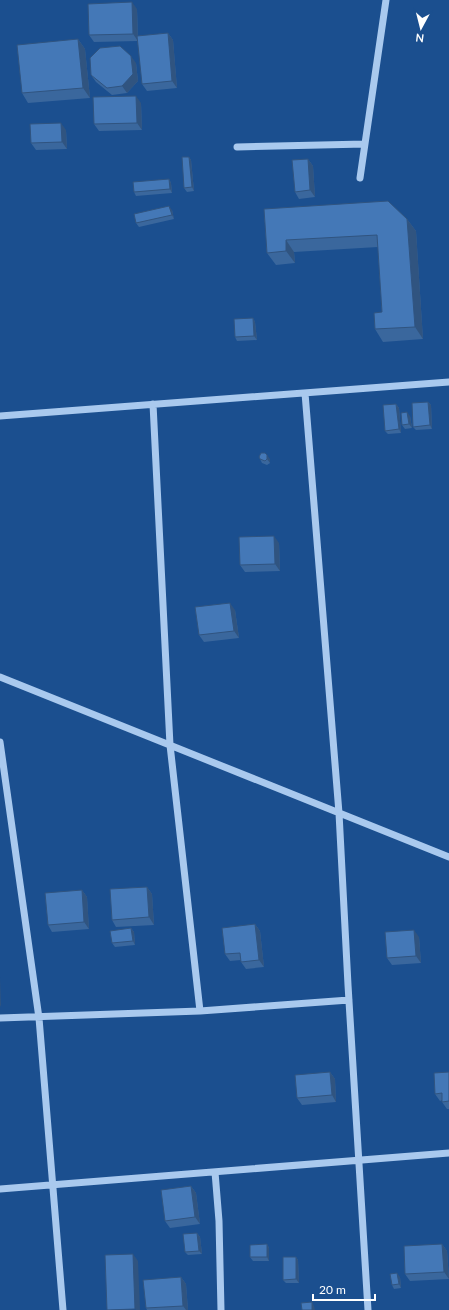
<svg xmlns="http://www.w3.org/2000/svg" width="449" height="1310" font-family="Lato,sans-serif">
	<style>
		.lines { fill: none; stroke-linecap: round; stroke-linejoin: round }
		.minor { stroke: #a9c9ee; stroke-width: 7 }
		.wall { fill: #3a679d }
		.shaded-wall { fill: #305480 }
		.building { fill: #4478b7; stroke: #305480 }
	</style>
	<rect width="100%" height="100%" fill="#1b4f8f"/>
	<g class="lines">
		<path class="minor" d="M 237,147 L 365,144
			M 360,178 L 386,0
			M 305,393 L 339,813 L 348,985 L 368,1310
			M 153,404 L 170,745 L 200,1011
			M 0,416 L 449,382
			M 0,677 L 449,857
			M 0,742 L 39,1018 L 63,1310
			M 0,1018 L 200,1011 L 349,1000
			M 215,1172 L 219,1221 L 221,1310
			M 0,1189 L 449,1153"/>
	</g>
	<path class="wall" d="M 137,9 L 138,36 L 168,33 L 173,40 L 177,88 L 147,91 L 142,84 L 138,41 L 94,42 L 89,35 Z
		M 78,39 L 85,49 L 90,98 L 28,103 L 22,93 Z
		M 136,63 L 138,81 L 127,93 L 112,95 L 96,82 L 91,75 Z
		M 141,103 L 142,130 L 99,131 L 94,124 Z
		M 66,130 L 67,149 L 36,150 L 31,143 Z
		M 189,157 L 191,160 L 194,191 L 187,192 L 184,188 Z
		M 308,159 L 313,166 L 315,197 L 299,199 L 295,192 Z
		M 169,179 L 171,183 L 172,193 L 136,196 L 134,192 Z
		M 264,209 L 407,219 L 416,231 L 423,339 L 383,342 L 375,329 L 382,312 L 378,247 L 294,252 L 295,263 L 276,265 L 267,253 Z
		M 172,210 L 174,219 L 139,227 L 136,223 Z
		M 253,318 L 255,322 L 257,340 L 237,341 L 235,337 Z
		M 428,402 L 431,405 L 432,429 L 416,430 L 413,427 Z
		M 396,404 L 399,408 L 401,433 L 388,434 L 385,431 Z
		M 410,416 L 412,428 L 405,429 L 402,425 Z
		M 260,459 L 270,459 L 270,463 L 267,465 L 262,463 Z
		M 279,543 L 280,571 L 245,572 L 240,565 Z
		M 235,610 L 239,638 L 204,642 L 199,635 Z
		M 147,887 L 152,894 L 154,925 L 116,927 L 112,920 Z
		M 82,890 L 87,897 L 89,929 L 52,932 L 48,925 Z
		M 255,924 L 260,931 L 264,967 L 246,969 L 241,962 L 241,960 L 230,961 L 225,954 Z
		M 131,928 L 134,932 L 135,945 L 115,947 L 112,943 Z
		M 419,937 L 421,963 L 392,965 L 387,958 Z
		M 330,1072 L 335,1079 L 336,1102 L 302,1105 L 297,1098 Z
		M 449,1072 L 449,1109 L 447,1109 L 442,1102 L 442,1100 L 440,1101 L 435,1094 Z
		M 191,1186 L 196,1193 L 200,1224 L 170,1228 L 165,1221 Z
		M 197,1233 L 200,1237 L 202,1254 L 188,1255 L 185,1252 Z
		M 267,1244 L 269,1248 L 269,1261 L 253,1261 L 250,1257 Z
		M 442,1244 L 447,1251 L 449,1279 L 410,1281 L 405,1274 Z
		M 296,1257 L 298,1260 L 299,1283 L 286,1283 L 283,1280 Z
		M 181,1277 L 186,1284 L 188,1310 L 147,1310 L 146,1308 Z
		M 400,1277 L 401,1288 L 394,1289 L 392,1285 Z"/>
	<path class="shaded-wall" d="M 132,2 L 137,9 L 138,41 L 133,34 Z
		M 168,33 L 173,40 L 177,88 L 172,81 Z
		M 78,39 L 85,49 L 90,98 L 83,88 Z
		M 131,56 L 136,63 L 138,81 L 127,93 L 122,86 Z
		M 136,96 L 141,103 L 142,130 L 137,123 Z
		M 61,123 L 66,130 L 67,149 L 62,142 Z
		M 189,157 L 191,160 L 194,191 L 192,187 Z
		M 308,159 L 313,166 L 315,197 L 310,190 Z
		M 169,179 L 171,183 L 172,193 L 170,189 Z
		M 169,206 L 172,210 L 174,219 L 172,215 Z
		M 407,219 L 416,231 L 423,339 L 415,327 Z
		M 286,240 L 294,252 L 295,263 L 286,251 Z
		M 253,318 L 255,322 L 257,340 L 254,336 Z
		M 428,402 L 431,405 L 432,429 L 430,425 Z
		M 396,404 L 399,408 L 401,433 L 399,429 Z
		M 407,412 L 410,416 L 412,428 L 409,424 Z
		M 267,455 L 270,459 L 270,463 L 267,459 Z
		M 274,536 L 279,543 L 280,571 L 275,564 Z
		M 230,603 L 235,610 L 239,638 L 234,631 Z
		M 147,887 L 152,894 L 154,925 L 149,917 Z
		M 82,890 L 87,897 L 89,929 L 84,922 Z
		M 255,924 L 260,931 L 264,967 L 259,960 Z
		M 131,928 L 134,932 L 135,945 L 133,941 Z
		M 414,930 L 419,937 L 421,963 L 416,956 Z
		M 0,977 L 1,1007 L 0,1005 Z
		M 330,1072 L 335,1079 L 336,1102 L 332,1095 Z
		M 191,1186 L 196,1193 L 200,1224 L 195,1217 Z
		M 197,1233 L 200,1237 L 202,1254 L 199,1251 Z
		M 267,1244 L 269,1248 L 269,1261 L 267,1257 Z
		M 442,1244 L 447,1251 L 449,1279 L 444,1272 Z
		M 133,1254 L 138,1261 L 140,1310 L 136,1310 L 135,1309 Z
		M 296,1257 L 298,1260 L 299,1283 L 296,1279 Z
		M 397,1273 L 400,1277 L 401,1288 L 399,1284 Z
		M 181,1277 L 186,1284 L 188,1310 L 186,1310 L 183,1306 Z
		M 312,1302 L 314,1306 L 315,1310 L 312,1310 Z"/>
	<path class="building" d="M 132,2 L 133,34 L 89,35 L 88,4 Z
		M 168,33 L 172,81 L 142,84 L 137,36 Z
		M 78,39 L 83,88 L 22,93 L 17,45 Z
		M 120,46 L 131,56 L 133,74 L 122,86 L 107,88 L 91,75 L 90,58 L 100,48 Z
		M 136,96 L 137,123 L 94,124 L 93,97 Z
		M 61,123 L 62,142 L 31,143 L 30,124 Z
		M 182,157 L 189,157 L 192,187 L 184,188 Z
		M 308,159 L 310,190 L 295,192 L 292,160 Z
		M 169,179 L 170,189 L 134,192 L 133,182 Z
		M 388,201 L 407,219 L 415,327 L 375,329 L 374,313 L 382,312 L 377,235 L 286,240 L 286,251 L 267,253 L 264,209 Z
		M 169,206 L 172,215 L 136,223 L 134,214 Z
		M 253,318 L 254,336 L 235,337 L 234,319 Z
		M 428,402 L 430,425 L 413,427 L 412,403 Z
		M 396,404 L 399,429 L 385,431 L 383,405 Z
		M 407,412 L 409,424 L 402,425 L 401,413 Z
		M 261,453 L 265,453 L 267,455 L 267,459 L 265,461 L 260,459 L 259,457 Z
		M 274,536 L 275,564 L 240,565 L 239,537 Z
		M 230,603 L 234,631 L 199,635 L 195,607 Z
		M 147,887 L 149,917 L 112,920 L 110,889 Z
		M 82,890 L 84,922 L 48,925 L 45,893 Z
		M 255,924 L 259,960 L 241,962 L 240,953 L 225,954 L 222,928 Z
		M 131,928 L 133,941 L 112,943 L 110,931 Z
		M 414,930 L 416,956 L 387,958 L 385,932 Z
		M 330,1072 L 332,1095 L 297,1098 L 295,1075 Z
		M 449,1072 L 449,1101 L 442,1102 L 442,1093 L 435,1094 L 434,1073 Z
		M 191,1186 L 195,1217 L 165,1221 L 161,1190 Z
		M 197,1233 L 199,1251 L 185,1252 L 183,1234 Z
		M 267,1244 L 267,1257 L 250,1257 L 250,1245 Z
		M 442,1244 L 444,1272 L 405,1274 L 404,1246 Z
		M 133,1254 L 135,1309 L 107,1310 L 105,1255 Z
		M 283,1257 L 296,1257 L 296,1279 L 283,1280 Z
		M 397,1273 L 399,1284 L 392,1285 L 390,1274 Z
		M 181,1277 L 183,1306 L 146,1308 L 143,1280 Z
		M 312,1302 L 312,1310 L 302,1310 L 301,1303 Z"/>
	<g transform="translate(421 28) rotate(187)" stroke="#1b4f8f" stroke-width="3" paint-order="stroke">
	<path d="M0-3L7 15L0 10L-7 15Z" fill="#ffffff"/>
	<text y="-6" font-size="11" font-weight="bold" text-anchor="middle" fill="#ffffff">N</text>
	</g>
	<path d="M313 1294v6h62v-6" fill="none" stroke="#ffffff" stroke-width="2"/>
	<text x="319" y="1294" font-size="12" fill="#ffffff" stroke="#1b4f8f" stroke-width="3" paint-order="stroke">20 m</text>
</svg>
